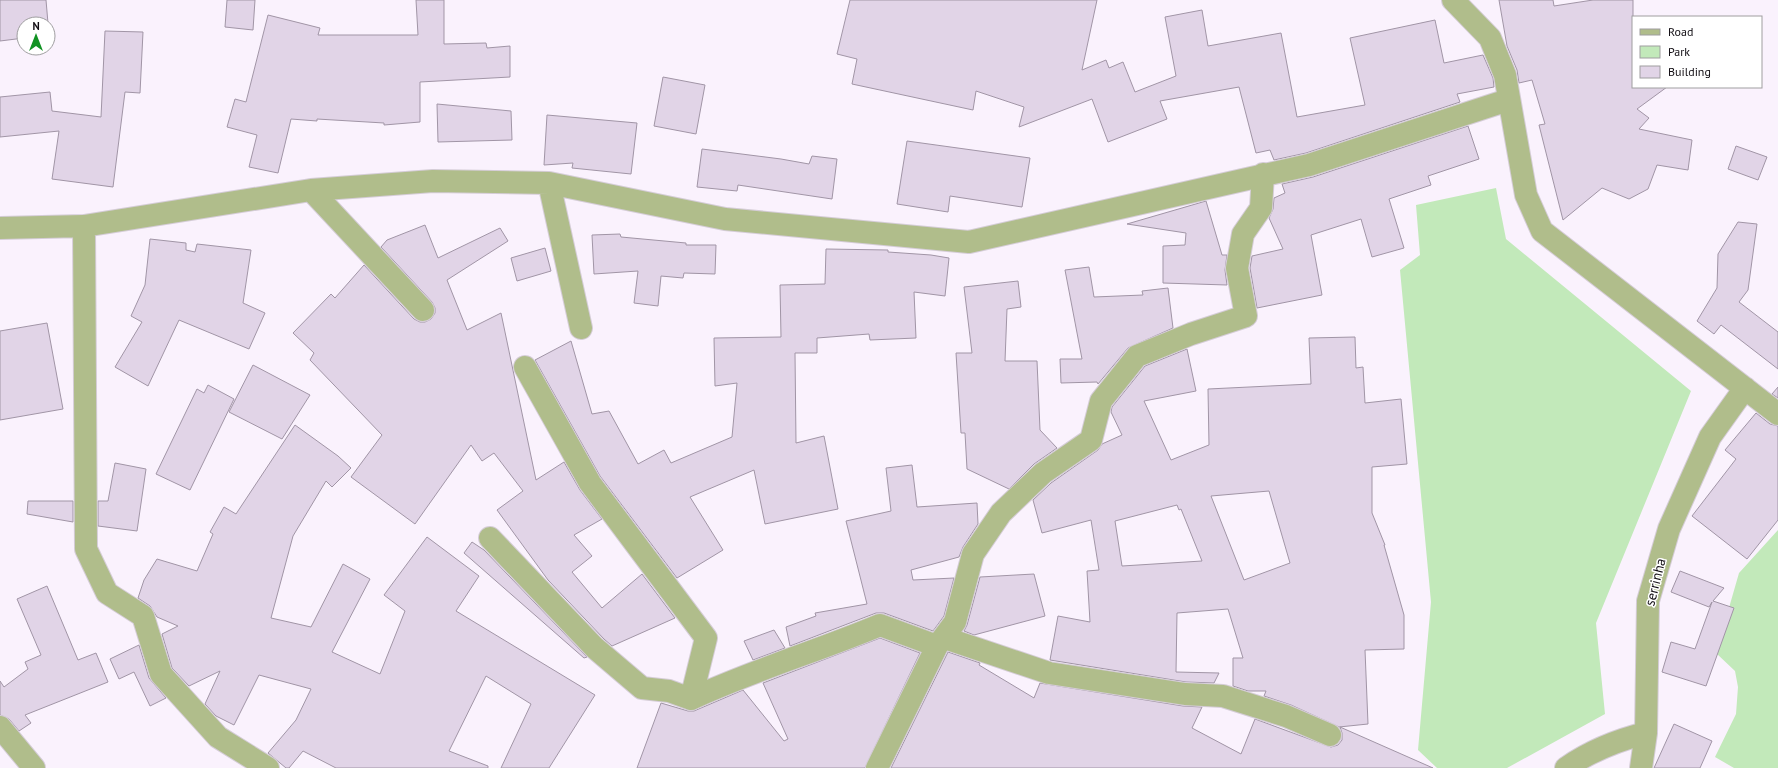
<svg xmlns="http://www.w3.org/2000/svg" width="1778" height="768" font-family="'PT Sans',sans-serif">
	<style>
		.green { fill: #c2e9ba }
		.building { fill: #e1d4e7; stroke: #a195a6; fill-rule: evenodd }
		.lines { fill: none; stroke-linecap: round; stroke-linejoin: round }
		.minor-casing { stroke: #d5cdd7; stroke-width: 24 }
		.minor { stroke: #b0bd8b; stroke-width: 22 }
		.labels { text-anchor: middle; stroke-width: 3; stroke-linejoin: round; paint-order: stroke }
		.street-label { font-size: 14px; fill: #100c12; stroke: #fff }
	</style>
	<rect width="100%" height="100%" fill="#faf2fd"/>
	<path class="green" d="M 1496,188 L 1506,239 L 1691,391 L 1596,623 L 1605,714 L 1507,768 L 1437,768 L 1418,750 L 1431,602 L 1400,270 L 1420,255 L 1416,205 Z
		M 1778,530 L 1778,768 L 1734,768 L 1715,757 L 1736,714 L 1738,687 L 1735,671 L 1716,653 L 1739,573 Z"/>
	<path class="building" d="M 0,0 L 46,0 L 49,35 L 48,24 L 24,24 L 24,38 L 0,41 Z
		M 227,0 L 255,0 L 253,30 L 225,27 Z
		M 416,0 L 444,0 L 444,44 L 486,43 L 487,48 L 510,46 L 510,77 L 420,82 L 420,122 L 384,125 L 384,123 L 317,119 L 317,121 L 291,119 L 278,173 L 249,167 L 257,135 L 227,127 L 235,99 L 246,102 L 268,15 L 320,28 L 318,35 L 418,35 Z
		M 850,0 L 1097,0 L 1082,70 L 1106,60 L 1109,68 L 1123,62 L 1135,92 L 1176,76 L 1165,17 L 1202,10 L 1208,46 L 1281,33 L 1297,117 L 1365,105 L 1350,38 L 1435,20 L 1444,63 L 1483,55 L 1493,78 L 1494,87 L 1457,94 L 1460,102 L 1306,153 L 1274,160 L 1270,150 L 1256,153 L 1239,87 L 1160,101 L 1167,119 L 1108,142 L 1092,99 L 1019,127 L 1024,107 L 976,91 L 973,110 L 852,84 L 857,59 L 837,54 Z
		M 1499,0 L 1553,0 L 1554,6 L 1593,0 L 1633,0 L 1633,87 L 1667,87 L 1637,109 L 1649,118 L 1639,129 L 1692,140 L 1688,170 L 1657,165 L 1648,189 L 1629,199 L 1602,188 L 1563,220 L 1539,125 L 1545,124 L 1532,80 L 1519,83 L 1517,70 L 1507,46 Z
		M 105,31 L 143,32 L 140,93 L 125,92 L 113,187 L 52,179 L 59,131 L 0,137 L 0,97 L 50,92 L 52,111 L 101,117 Z
		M 663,77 L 705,85 L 696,134 L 654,126 Z
		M 437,104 L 511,111 L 512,140 L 438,142 Z
		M 547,115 L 637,123 L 631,174 L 572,168 L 573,163 L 544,165 Z
		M 1468,126 L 1479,159 L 1428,176 L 1431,185 L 1389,199 L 1404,248 L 1372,257 L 1361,219 L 1311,235 L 1322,295 L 1257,308 L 1250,268 L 1252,256 L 1283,249 L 1269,218 L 1273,209 L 1274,198 L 1285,193 L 1282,184 L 1313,177 Z
		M 907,141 L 1030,158 L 1022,207 L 950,196 L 948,212 L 897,204 Z
		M 1736,146 L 1767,157 L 1758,180 L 1728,169 Z
		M 702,149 L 781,159 L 809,164 L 812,156 L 837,159 L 832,199 L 738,185 L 737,191 L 697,187 Z
		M 1206,201 L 1222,255 L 1227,255 L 1225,270 L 1227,285 L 1163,283 L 1163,246 L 1185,245 L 1186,233 L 1127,224 Z
		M 1738,222 L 1757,224 L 1748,290 L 1739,302 L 1778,332 L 1778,369 L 1721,325 L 1714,334 L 1697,321 L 1717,288 L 1718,254 Z
		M 425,225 L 438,258 L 500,228 L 508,241 L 447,280 L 467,330 L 501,313 L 536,480 L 564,462 L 580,490 L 602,519 L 574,535 L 592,556 L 572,572 L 602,608 L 642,574 L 675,618 L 612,646 L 604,639 L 548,580 L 497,510 L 523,491 L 494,453 L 482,461 L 471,445 L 415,524 L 351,477 L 382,435 L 310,360 L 314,353 L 293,333 L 331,294 L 335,298 L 364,265 L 414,319 L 420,322 L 425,322 L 431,319 L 435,313 L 435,308 L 432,302 L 381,247 L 387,240 Z
		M 620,234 L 621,237 L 686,243 L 686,245 L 716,245 L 715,274 L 684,273 L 683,278 L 661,276 L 658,306 L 634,303 L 638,271 L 594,274 L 592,235 Z
		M 150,239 L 186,243 L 186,250 L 195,252 L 197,244 L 251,250 L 243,303 L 265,313 L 249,349 L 179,320 L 148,386 L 115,367 L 142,322 L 131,316 L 145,285 Z
		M 545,248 L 551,271 L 517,281 L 511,258 Z
		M 826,249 L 888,250 L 888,252 L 931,255 L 949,258 L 945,296 L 914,292 L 916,338 L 870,340 L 869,334 L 817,338 L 817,353 L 795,353 L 796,443 L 824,436 L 838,509 L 765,524 L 754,470 L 690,497 L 723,550 L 677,578 L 600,476 L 535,360 L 571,341 L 592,414 L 609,411 L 638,464 L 664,450 L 671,463 L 732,437 L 737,383 L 715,386 L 714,338 L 781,337 L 780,285 L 825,284 Z
		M 1089,267 L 1094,297 L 1143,295 L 1142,291 L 1168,288 L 1173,328 L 1128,348 L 1098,384 L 1097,382 L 1061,383 L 1060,359 L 1082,359 L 1065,270 Z
		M 1018,281 L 1021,307 L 1007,309 L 1005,361 L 1037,361 L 1040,430 L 1057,448 L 1034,464 L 1009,489 L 967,469 L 965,433 L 961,433 L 956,353 L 972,353 L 964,287 Z
		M 47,323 L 63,409 L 0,420 L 0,331 Z
		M 1355,337 L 1356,368 L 1363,367 L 1365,403 L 1401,399 L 1407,464 L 1372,467 L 1372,513 L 1385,545 L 1384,545 L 1404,615 L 1404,649 L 1365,650 L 1368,724 L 1339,727 L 1291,705 L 1264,696 L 1266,691 L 1248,691 L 1233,686 L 1233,658 L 1243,658 L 1228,609 L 1177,613 L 1176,672 L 1219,673 L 1214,683 L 1186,682 L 1050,660 L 1058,616 L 1090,622 L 1087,571 L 1099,570 L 1091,520 L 1042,533 L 1033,500 L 1051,483 L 1098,450 L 1102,444 L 1122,435 L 1111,412 L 1112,407 L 1145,366 L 1187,349 L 1196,391 L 1144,401 L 1171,460 L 1209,445 L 1208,389 L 1311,384 L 1309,338 ZM 1269,491 L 1290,563 L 1244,580 L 1211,496 ZM 1177,505 L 1179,510 L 1181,509 L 1202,561 L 1122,566 L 1115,521 Z
		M 253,365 L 310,395 L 282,439 L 229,412 Z
		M 208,385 L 234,399 L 190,490 L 156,474 L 197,389 L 204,393 Z
		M 1778,387 L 1778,398 L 1772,394 Z
		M 1756,413 L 1770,424 L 1778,426 L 1778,520 L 1747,559 L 1692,516 L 1736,459 L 1725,450 Z
		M 295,425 L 338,456 L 351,468 L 332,487 L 326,481 L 293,536 L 271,618 L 311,627 L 343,564 L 370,579 L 332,652 L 380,674 L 405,611 L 384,595 L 427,537 L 479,576 L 456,611 L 595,695 L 549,768 L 501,768 L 531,704 L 486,676 L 449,751 L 488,766 L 488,768 L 336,768 L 303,751 L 289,768 L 286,768 L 268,753 L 296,720 L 311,689 L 259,675 L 234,725 L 216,716 L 205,704 L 220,671 L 189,686 L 172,668 L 162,634 L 178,626 L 157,617 L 150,606 L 138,598 L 144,580 L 157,559 L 197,571 L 213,534 L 210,532 L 224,507 L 236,514 Z
		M 115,463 L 146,469 L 137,531 L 98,526 L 98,501 L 108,501 Z
		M 912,465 L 917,507 L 977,503 L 978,524 L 963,547 L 959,557 L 911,570 L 913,580 L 954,578 L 944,616 L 933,631 L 884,613 L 876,613 L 790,646 L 786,627 L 816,616 L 815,613 L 867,604 L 846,521 L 891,511 L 886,468 Z
		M 28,501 L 73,501 L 73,522 L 27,514 Z
		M 472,542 L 484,550 L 587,657 L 584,658 L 464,553 Z
		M 1680,571 L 1724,588 L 1713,601 L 1734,608 L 1706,686 L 1662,672 L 1671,642 L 1695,649 L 1712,602 L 1709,607 L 1671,592 Z
		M 1034,574 L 1045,616 L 974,635 L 964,631 L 967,625 L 980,577 Z
		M 47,586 L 78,660 L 96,653 L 108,682 L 25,715 L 31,723 L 19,731 L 9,719 L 0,715 L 0,681 L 4,687 L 28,669 L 25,662 L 41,655 L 17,599 Z
		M 774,630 L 785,648 L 753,660 L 744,641 Z
		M 880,638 L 920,653 L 865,768 L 637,768 L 661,703 L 688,711 L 694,711 L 743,690 L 784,741 L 788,739 L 763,683 Z
		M 139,645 L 149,678 L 166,698 L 150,706 L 134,672 L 119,679 L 110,659 Z
		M 948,652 L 980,663 L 979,665 L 1034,698 L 1040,683 L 1183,706 L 1202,707 L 1192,728 L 1241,754 L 1255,719 L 1331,747 L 1338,745 L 1342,740 L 1342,733 L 1340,727 L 1433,768 L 891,768 Z
		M 1674,724 L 1712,741 L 1700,768 L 1654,768 Z"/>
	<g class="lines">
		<defs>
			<path id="minor" d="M 1453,0 L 1490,38 L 1505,75 L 1526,195 L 1542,231 L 1778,414
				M 549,183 L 581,328
				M 311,190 L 423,310
				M 84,226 L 86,549 L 107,593 L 143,616 L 161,674 L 218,737 L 268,768
				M 0,228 L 84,226 L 311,190 L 433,181 L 549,183 L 725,219 L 969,242 L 1309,165 L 1508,100
				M 525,367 L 590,483 L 706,638 L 691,699
				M 490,538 L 595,648 L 642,688 L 669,691 L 691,699 C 753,670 818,651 880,625 L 937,646
				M 945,638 L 1049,673 L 1185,694 L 1223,696 L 1286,716 L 1330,735
				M 0,727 L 34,768
				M 877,768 L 937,646 L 955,622 L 973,554 L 1001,513 L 1043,473 L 1091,440 L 1101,401 L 1137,356 L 1191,334 L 1246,316 L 1237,268 L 1243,234 L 1261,208 L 1263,174
				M 1566,768 C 1589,752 1618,740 1646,733 L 1648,601 L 1669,529 L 1710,437 L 1745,388
				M 1641,768 L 1646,733"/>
		</defs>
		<use href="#minor" class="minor-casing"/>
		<use href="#minor" class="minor"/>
	</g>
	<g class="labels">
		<g class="street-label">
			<text transform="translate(1655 582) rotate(-76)" y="5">serrinha</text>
		</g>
	</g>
	<rect x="1632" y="16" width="130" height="72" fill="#ffffff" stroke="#9f9ea0"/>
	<rect x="1640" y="29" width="20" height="6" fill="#b0bd8b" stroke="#9f9ea0"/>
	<text x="1668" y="36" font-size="12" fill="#100c12">Road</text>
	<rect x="1640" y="46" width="20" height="12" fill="#c2e9ba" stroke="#9f9ea0"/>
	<text x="1668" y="56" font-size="12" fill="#100c12">Park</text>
	<rect x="1640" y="66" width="20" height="12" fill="#e1d4e7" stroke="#9f9ea0"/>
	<text x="1668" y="76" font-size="12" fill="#100c12">Building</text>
	<g transform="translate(36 36)"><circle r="19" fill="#ffffff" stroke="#9f9ea0"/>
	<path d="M0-3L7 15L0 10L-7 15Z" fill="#119223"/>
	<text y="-6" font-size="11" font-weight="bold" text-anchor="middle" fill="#100c12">N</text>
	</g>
</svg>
